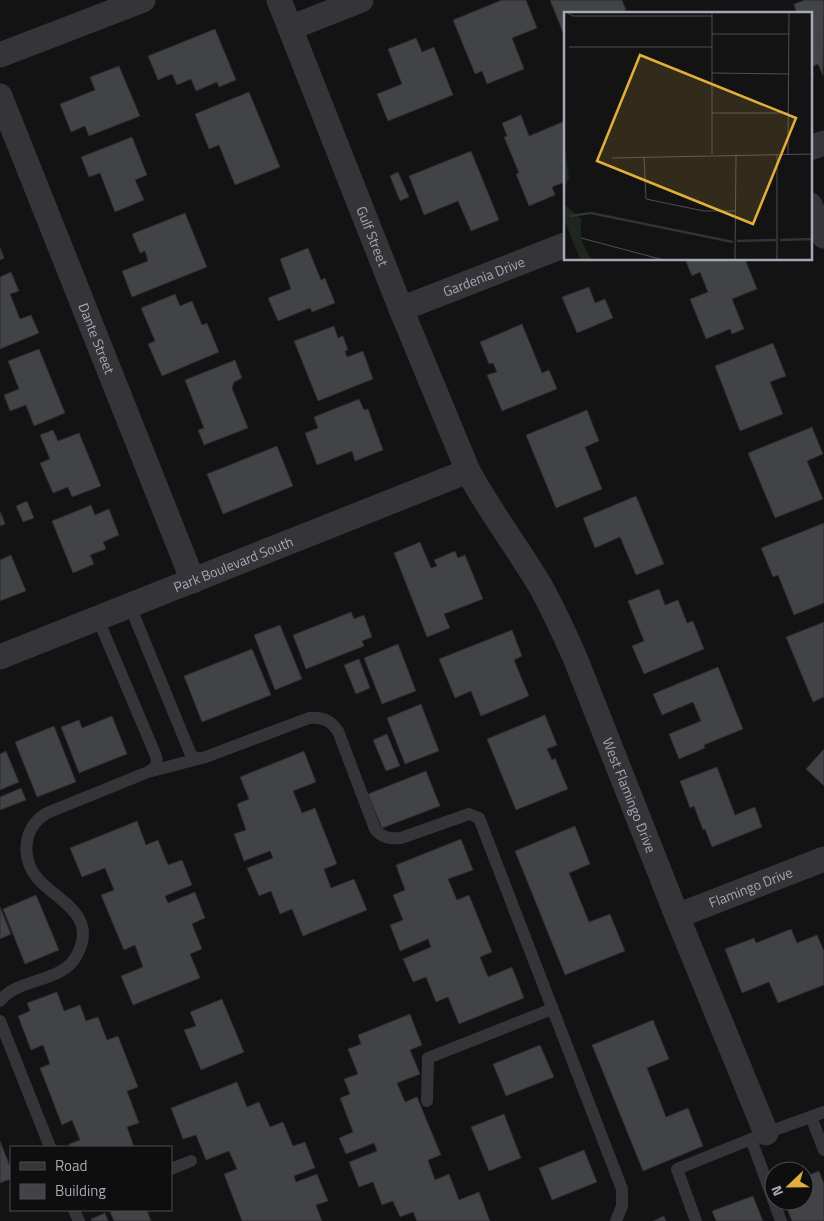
<svg xmlns="http://www.w3.org/2000/svg" width="824" height="1221" font-family="'Titillium Web',sans-serif">
	<style>
		.building { fill: #424347; stroke: #2d2d30 }
		.lines { fill: none; stroke-linecap: round; stroke-linejoin: round }
		.service { stroke: #343439; stroke-width: 12 }
		.minor { stroke: #343439; stroke-width: 25 }
		.labels { text-anchor: middle; stroke-width: 4; stroke-linejoin: round; paint-order: stroke }
		.street-label { font-size: 14px; fill: #a5a9b3; stroke: #0e0e0f }
		.inset-river { fill: none; stroke: #2d353c; stroke-width: 2.5 }
		.inset-road { fill: none; stroke: #4d4f54; stroke-width: 1 }
		.view { fill: #e3af3b; fill-opacity: 0.15; stroke: #e3af3b; stroke-width: 2.5 }
		.inset-edge { fill: none; stroke: #a5a9b3; stroke-width: 2.5 }
	</style>
	<rect width="100%" height="100%" fill="#131314"/>
	<path class="building" d="M 502,0 L 526,0 L 537,28 L 512,38 L 524,69 L 487,84 L 482,71 L 475,74 L 453,20 Z
		M 550,0 L 622,0 L 626,10 L 616,14 L 565,14 L 565,34 L 564,35 Z
		M 805,0 L 823,0 L 824,3 L 823,76 L 818,64 L 811,67 L 814,76 L 810,77 L 810,14 L 797,14 L 794,4 Z
		M 215,29 L 236,80 L 219,87 L 217,82 L 196,91 L 191,79 L 177,85 L 172,74 L 158,80 L 148,56 Z
		M 416,38 L 422,52 L 434,47 L 453,95 L 388,121 L 377,94 L 402,84 L 388,49 Z
		M 119,66 L 140,116 L 89,136 L 85,126 L 71,132 L 60,104 L 95,90 L 90,77 Z
		M 249,92 L 280,167 L 235,185 L 219,145 L 209,149 L 195,114 Z
		M 521,115 L 529,136 L 565,121 L 565,182 L 552,187 L 555,195 L 529,206 L 516,174 L 519,173 L 504,137 L 507,136 L 502,123 Z
		M 132,137 L 147,175 L 135,180 L 144,200 L 115,212 L 100,173 L 89,177 L 81,157 Z
		M 471,151 L 499,220 L 471,231 L 458,201 L 424,215 L 409,176 Z
		M 398,172 L 409,197 L 400,201 L 390,176 Z
		M 185,213 L 207,267 L 132,297 L 122,271 L 148,261 L 145,251 L 140,253 L 132,234 Z
		M 0,247 L 4,258 L 0,260 Z
		M 308,248 L 321,280 L 325,278 L 335,303 L 312,312 L 310,308 L 278,321 L 268,298 L 291,289 L 280,259 Z
		M 685,259 L 745,259 L 757,289 L 732,299 L 744,329 L 732,334 L 730,329 L 706,339 L 690,299 L 708,292 L 700,272 L 692,276 Z
		M 11,272 L 19,291 L 10,294 L 20,319 L 31,315 L 39,333 L 0,349 L 0,277 Z
		M 589,287 L 595,303 L 605,299 L 613,318 L 577,333 L 562,297 Z
		M 175,294 L 180,306 L 192,301 L 202,325 L 207,323 L 219,352 L 162,376 L 148,344 L 155,341 L 141,308 Z
		M 522,324 L 542,373 L 549,370 L 557,389 L 502,411 L 487,375 L 497,372 L 493,363 L 489,364 L 480,342 Z
		M 334,326 L 338,338 L 343,336 L 348,350 L 345,351 L 347,357 L 363,351 L 373,379 L 318,401 L 294,341 Z
		M 773,343 L 786,376 L 770,382 L 783,414 L 740,431 L 715,366 Z
		M 39,349 L 65,413 L 34,426 L 26,405 L 10,411 L 4,395 L 19,389 L 8,361 Z
		M 235,360 L 242,378 L 234,382 L 232,388 L 248,428 L 204,445 L 198,430 L 204,428 L 185,380 Z
		M 359,399 L 364,410 L 368,409 L 383,450 L 355,461 L 352,451 L 317,465 L 305,433 L 318,428 L 314,417 Z
		M 587,410 L 599,441 L 585,447 L 602,489 L 556,508 L 526,435 Z
		M 812,427 L 823,454 L 807,461 L 823,499 L 775,518 L 748,453 Z
		M 53,430 L 58,441 L 79,433 L 101,486 L 72,497 L 68,487 L 53,493 L 40,463 L 50,459 L 40,435 Z
		M 277,446 L 293,486 L 223,514 L 207,474 Z
		M 636,496 L 664,564 L 636,575 L 620,537 L 595,548 L 583,518 Z
		M 27,501 L 34,518 L 23,522 L 16,506 Z
		M 91,505 L 95,515 L 109,509 L 119,535 L 103,542 L 106,549 L 90,555 L 94,564 L 73,573 L 52,521 Z
		M 0,511 L 5,524 L 0,526 Z
		M 824,523 L 824,603 L 794,615 L 778,575 L 773,577 L 761,548 Z
		M 420,542 L 431,568 L 437,566 L 434,560 L 455,551 L 458,558 L 465,555 L 483,599 L 444,614 L 450,628 L 427,637 L 394,553 Z
		M 11,555 L 26,591 L 0,601 L 0,560 Z
		M 659,589 L 665,605 L 678,600 L 687,623 L 693,621 L 704,649 L 644,674 L 632,646 L 644,641 L 628,601 Z
		M 351,612 L 354,619 L 364,615 L 372,637 L 362,641 L 364,646 L 306,669 L 293,635 Z
		M 824,622 L 824,697 L 813,702 L 786,637 Z
		M 280,625 L 302,679 L 275,690 L 254,635 Z
		M 512,630 L 522,656 L 514,660 L 529,696 L 481,716 L 471,691 L 455,698 L 439,659 Z
		M 398,644 L 416,691 L 382,704 L 364,658 Z
		M 252,649 L 271,695 L 202,722 L 184,676 Z
		M 359,659 L 370,688 L 356,694 L 344,665 Z
		M 718,667 L 743,729 L 704,745 L 705,748 L 679,759 L 669,734 L 701,721 L 693,702 L 662,715 L 653,694 Z
		M 421,704 L 439,751 L 405,764 L 387,718 Z
		M 545,715 L 557,745 L 547,749 L 552,760 L 555,758 L 568,789 L 516,810 L 487,739 Z
		M 112,716 L 127,754 L 79,773 L 61,727 L 79,720 L 82,728 Z
		M 54,726 L 76,782 L 37,797 L 15,742 Z
		M 387,734 L 400,766 L 386,771 L 373,740 Z
		M 824,749 L 824,786 L 806,769 Z
		M 6,751 L 19,782 L 0,790 L 0,754 Z
		M 304,751 L 316,782 L 293,791 L 302,813 L 315,808 L 337,864 L 324,869 L 331,888 L 354,879 L 367,910 L 303,936 L 292,909 L 280,914 L 271,891 L 259,896 L 247,868 L 273,858 L 270,851 L 244,861 L 234,834 L 246,830 L 237,804 L 249,799 L 240,777 Z
		M 717,767 L 735,815 L 755,807 L 762,827 L 712,847 L 705,829 L 703,830 L 694,806 L 690,808 L 680,781 Z
		M 426,771 L 440,806 L 382,828 L 368,794 Z
		M 21,788 L 26,800 L 0,810 L 0,797 Z
		M 137,821 L 146,845 L 158,840 L 168,865 L 182,860 L 192,885 L 165,896 L 168,903 L 195,892 L 205,918 L 192,924 L 202,949 L 190,954 L 200,978 L 133,1005 L 121,976 L 143,967 L 135,945 L 124,950 L 101,895 L 114,890 L 105,868 L 82,877 L 70,848 Z
		M 575,826 L 590,864 L 569,873 L 589,922 L 610,914 L 625,951 L 565,975 L 515,851 Z
		M 461,839 L 473,870 L 448,879 L 457,900 L 469,895 L 492,952 L 480,957 L 488,977 L 512,967 L 524,998 L 459,1024 L 448,997 L 436,1002 L 426,977 L 413,982 L 403,959 L 431,947 L 428,939 L 400,951 L 390,925 L 403,920 L 393,895 L 405,890 L 396,865 Z
		M 36,895 L 59,950 L 25,964 L 3,909 Z
		M 0,907 L 11,934 L 0,939 Z
		M 791,929 L 797,943 L 817,935 L 824,951 L 824,985 L 778,1003 L 769,982 L 742,993 L 725,949 L 754,938 L 756,943 Z
		M 57,992 L 64,1011 L 80,1005 L 86,1021 L 98,1017 L 107,1040 L 118,1036 L 138,1087 L 127,1091 L 139,1123 L 127,1127 L 134,1147 L 70,1147 L 69,1144 L 80,1140 L 72,1120 L 62,1125 L 40,1068 L 50,1064 L 43,1045 L 31,1050 L 18,1016 L 30,1011 L 27,1003 Z
		M 222,999 L 244,1052 L 201,1070 L 184,1030 L 196,1026 L 190,1012 Z
		M 410,1014 L 422,1045 L 410,1050 L 420,1074 L 397,1083 L 405,1102 L 417,1097 L 441,1155 L 428,1160 L 435,1180 L 449,1174 L 459,1200 L 479,1192 L 490,1221 L 417,1221 L 413,1212 L 400,1217 L 393,1201 L 382,1205 L 373,1182 L 359,1187 L 349,1162 L 377,1151 L 374,1143 L 346,1154 L 339,1138 L 353,1132 L 340,1098 L 350,1094 L 344,1079 L 358,1074 L 348,1049 L 361,1044 L 358,1035 Z
		M 653,1020 L 669,1059 L 647,1068 L 666,1117 L 688,1108 L 703,1146 L 643,1171 L 592,1045 Z
		M 540,1045 L 554,1077 L 506,1096 L 493,1064 Z
		M 237,1082 L 247,1107 L 259,1102 L 270,1127 L 283,1122 L 293,1146 L 305,1142 L 315,1168 L 294,1176 L 296,1182 L 317,1174 L 328,1201 L 316,1205 L 322,1221 L 242,1221 L 224,1174 L 237,1169 L 229,1151 L 206,1160 L 196,1135 L 183,1139 L 171,1108 Z
		M 504,1114 L 521,1158 L 489,1171 L 471,1127 Z
		M 0,1141 L 11,1169 L 11,1179 L 0,1183 Z
		M 584,1150 L 597,1182 L 552,1200 L 539,1168 Z
		M 819,1171 L 824,1184 L 824,1221 L 792,1221 L 784,1201 L 804,1201 L 804,1177 Z
		M 753,1196 L 763,1221 L 716,1221 L 712,1211 Z
		M 115,1210 L 147,1210 L 151,1221 L 114,1221 L 110,1212 Z
		M 105,1213 L 108,1221 L 92,1221 L 91,1219 Z
		M 664,1216 L 666,1221 L 653,1221 Z"/>
	<g class="lines">
		<path class="service" d="M 130,606 L 191,755 L 197,758 L 203,758 L 309,718 C 323,717 330,720 338,731 L 375,829 C 382,838 390,839 401,838 L 469,814 L 479,818 L 622,1189 L 622,1206 L 616,1221
			M 148,772 L 202,758
			M 0,1001 C 18,977 62,984 77,955 C 98,915 59,902 38,879 C 20,858 23,827 47,813 L 148,772 C 156,768 158,764 156,756 L 98,619
			M 0,1021 L 50,1147
			M 427,1101 L 428,1058 L 552,1009
			M 811,1117 L 824,1150
			M 751,1139 L 781,1221
			M 171,1169 L 191,1161
			M 74,1210 L 79,1221
			M 696,1221 L 677,1169 L 766,1133 L 824,1112"/>
		<g class="minor">
			<path id="s1" d="M 279,0 L 401,309 L 468,471 C 490,512 518,548 541,587 C 554,611 565,635 576,660 L 677,916 L 766,1133"/>
			<path d="M 290,28 L 361,0"/>
			<path d="M 0,55 L 143,0"/>
			<path id="s2" d="M 0,96 L 193,581"/>
			<path d="M 810,148 L 824,143"/>
			<path d="M 810,205 L 824,236"/>
			<path id="s3" d="M 401,309 L 565,245"/>
			<path id="s4" d="M 0,657 L 468,471"/>
			<path id="s5" d="M 677,916 L 824,859"/>
		</g>
	</g>
	<g class="labels">
		<g class="street-label">
			<text dy="5" stroke="none"><textPath href="#s1" startOffset="254">Gulf Street</textPath></text>
			<text dy="5" stroke="none"><textPath href="#s3" startOffset="89">Gardenia Drive</textPath></text>
			<text dy="5" stroke="none"><textPath href="#s2" startOffset="261">Dante Street</textPath></text>
			<text dy="5" stroke="none"><textPath href="#s4" startOffset="251">Park Boulevard South</textPath></text>
			<text dy="5" stroke="none"><textPath href="#s1" startOffset="871">West Flamingo Drive</textPath></text>
			<text dy="5" stroke="none"><textPath href="#s5" startOffset="79">Flamingo Drive</textPath></text>
		</g>
	</g>
	<g transform="translate(564 12)">
		<rect width="248" height="248" fill="#131314"/>
		<path d="M 0,127 L 5,166 L 0,177 ZM 0,192 L 17,207 L 17,228 L 27,247 L 16,247 L 0,207 Z" fill="#1f2620"/>
		<path class="inset-river" d="M 6,204 L 27,201 L 169,230M 216,228 L 248,227M 173,229 L 212,228"/>
		<path class="inset-road" d="M 4,1 L 9,4 L 148,4M 148,22 L 225,22M 5,35 L 148,35M 148,61 L 225,62M 148,101 L 225,101M 148,142 L 148,1M 224,142 L 225,1M 48,146 L 248,142M 80,146 L 82,187 L 140,199 L 171,199M 17,226 L 96,247M 171,247 L 172,142M 213,247 L 213,142"/>
		<path class="view" d="M 76,43 L 232,106 L 189,212 L 33,149 Z"/>
		<rect width="248" height="248" class="inset-edge"/>
	</g>
	<rect x="10" y="1146" width="162" height="65" fill="#0e0e0f" stroke="#4a4c51"/>
	<rect x="20" y="1162" width="25" height="8" fill="#343439" stroke="#4a4c51"/>
	<text x="55" y="1171" font-size="15" fill="#a5a9b3">Road</text>
	<rect x="20" y="1184" width="25" height="15" fill="#424347" stroke="#4a4c51"/>
	<text x="55" y="1196" font-size="15" fill="#a5a9b3">Building</text>
	<g transform="translate(789 1186) rotate(248)"><circle r="24" fill="#0e0e0f" stroke="#4a4c51"/>
	<path d="M0-4L9 19L0 12L-9 19Z" fill="#e3af3b"/>
	<text y="-8" font-size="14" font-weight="bold" text-anchor="middle" fill="#a5a9b3">N</text>
	</g>
</svg>
